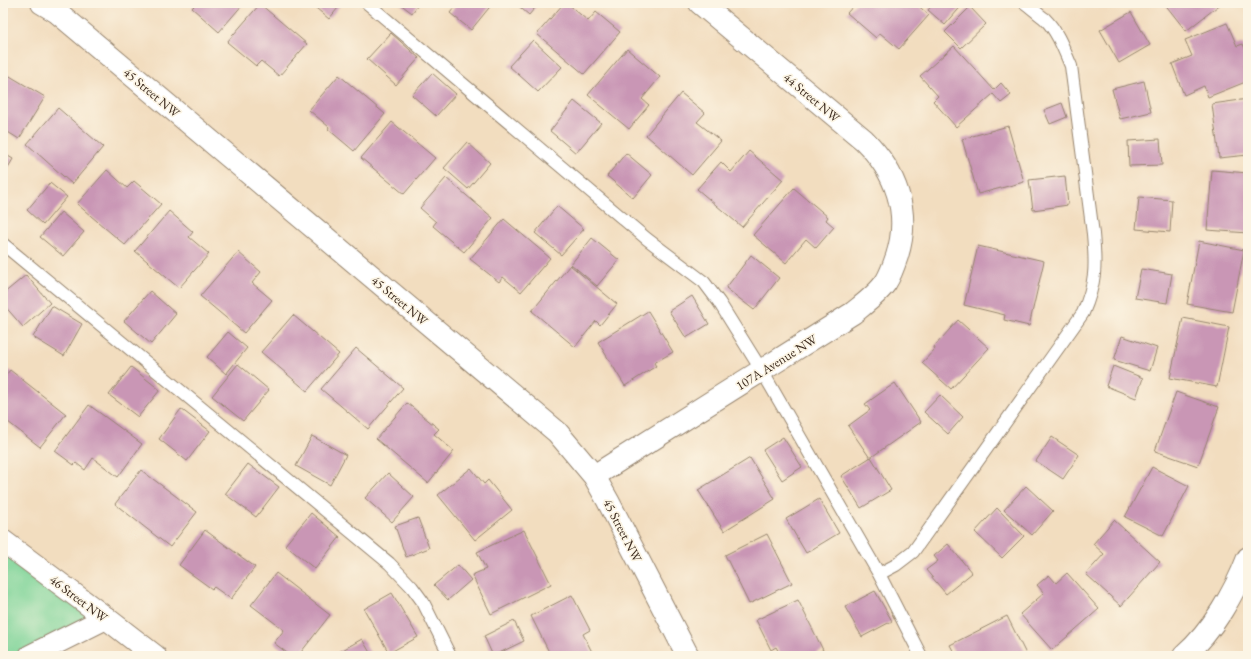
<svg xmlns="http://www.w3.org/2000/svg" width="1251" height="659" font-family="'EB Garamond',serif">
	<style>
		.green { fill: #7ed498; stroke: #5c7f5b }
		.building { fill: #c996b5 }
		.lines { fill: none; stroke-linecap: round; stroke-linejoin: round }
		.lane-casing { stroke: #96846e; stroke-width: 14 }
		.street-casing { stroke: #96846e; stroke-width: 24 }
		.secondary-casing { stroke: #96846e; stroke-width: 24 }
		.lane { stroke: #fff; stroke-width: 12 }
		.street { stroke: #fff; stroke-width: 22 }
		.secondary { stroke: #fff; stroke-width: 22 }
		.labels { text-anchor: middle; stroke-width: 3.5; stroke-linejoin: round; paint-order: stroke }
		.street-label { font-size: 13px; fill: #3b2a1e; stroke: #fcf5e5 }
	</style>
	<rect width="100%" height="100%" fill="#fcf5e5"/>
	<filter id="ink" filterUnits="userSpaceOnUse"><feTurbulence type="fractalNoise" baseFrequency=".025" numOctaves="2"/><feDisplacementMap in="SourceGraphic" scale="8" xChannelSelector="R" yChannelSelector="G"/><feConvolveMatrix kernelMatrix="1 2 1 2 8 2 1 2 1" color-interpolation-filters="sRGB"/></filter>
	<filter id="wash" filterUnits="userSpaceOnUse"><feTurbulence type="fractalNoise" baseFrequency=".012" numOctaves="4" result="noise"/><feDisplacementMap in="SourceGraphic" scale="16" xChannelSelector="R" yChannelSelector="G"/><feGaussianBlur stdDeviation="0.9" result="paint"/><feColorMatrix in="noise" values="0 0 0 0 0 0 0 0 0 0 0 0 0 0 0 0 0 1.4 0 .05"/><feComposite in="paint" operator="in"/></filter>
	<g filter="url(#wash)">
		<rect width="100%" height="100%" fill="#f2ddbf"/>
		<path class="green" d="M 3,541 L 106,618 L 30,656 L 3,656 Z"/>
		<g id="blocks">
			<path class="building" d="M 190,3 L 244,3 L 219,32 L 192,8 L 194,6 Z
				M 310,3 L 342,3 L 329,19 Z
				M 399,3 L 415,3 L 418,5 L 412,13 Z
				M 458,3 L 493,3 L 471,30 L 450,13 Z
				M 515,3 L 539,3 L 529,15 Z
				M 564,3 L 567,3 L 588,21 L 596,12 L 620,32 L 584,74 L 537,34 Z
				M 856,3 L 915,3 L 929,15 L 899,49 L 880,33 L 876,38 L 847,13 Z
				M 934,3 L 964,3 L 945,25 L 928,10 Z
				M 1164,3 L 1222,3 L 1186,31 Z
				M 260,4 L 307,44 L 279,76 L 261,61 L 256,66 L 227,42 Z
				M 970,7 L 986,24 L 961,48 L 945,32 Z
				M 1131,12 L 1150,45 L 1119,63 L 1100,30 Z
				M 1227,23 L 1237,46 L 1243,44 L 1248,55 L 1248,64 L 1244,65 L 1248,73 L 1248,81 L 1208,97 L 1204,86 L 1184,95 L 1172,64 L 1192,56 L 1185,40 Z
				M 391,33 L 419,58 L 396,85 L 367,59 Z
				M 533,40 L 562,67 L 538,92 L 509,66 Z
				M 954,46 L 994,90 L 1001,83 L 1011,95 L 1001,103 L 993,94 L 956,127 L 933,101 L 938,96 L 920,76 Z
				M 627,49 L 660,77 L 642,99 L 649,105 L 629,129 L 588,95 Z
				M 3,72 L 45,97 L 19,139 L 3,129 Z
				M 432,73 L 456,94 L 436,116 L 412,95 Z
				M 339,75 L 385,114 L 354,151 L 328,129 L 329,127 L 309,110 Z
				M 1144,81 L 1151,112 L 1120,119 L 1112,89 Z
				M 681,93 L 705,113 L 697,122 L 721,141 L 692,175 L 646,135 Z
				M 1248,99 L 1248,155 L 1219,158 L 1212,104 Z
				M 574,101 L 601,123 L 576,153 L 550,131 Z
				M 1062,103 L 1067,117 L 1050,124 L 1044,110 Z
				M 58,108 L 103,147 L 72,184 L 27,144 Z
				M 392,122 L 435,158 L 404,194 L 361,158 Z
				M 1008,126 L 1024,182 L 978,194 L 962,139 Z
				M 1160,139 L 1162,165 L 1129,166 L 1128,141 Z
				M 467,142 L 490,163 L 468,189 L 444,168 Z
				M 749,151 L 783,180 L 742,227 L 697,189 L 721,162 L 731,172 Z
				M 3,153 L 13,159 L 3,176 Z
				M 626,153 L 652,175 L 633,198 L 607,176 Z
				M 107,170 L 127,188 L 134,181 L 161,204 L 125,245 L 77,204 Z
				M 1212,170 L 1248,173 L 1248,233 L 1207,230 Z
				M 1065,176 L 1068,205 L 1033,210 L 1029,180 Z
				M 446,178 L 493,218 L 464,252 L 433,226 L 436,222 L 420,208 Z
				M 50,183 L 67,197 L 43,225 L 27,210 Z
				M 794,188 L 828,217 L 826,220 L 834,227 L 816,248 L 806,239 L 786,263 L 753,235 Z
				M 1139,197 L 1172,200 L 1170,232 L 1136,229 Z
				M 557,206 L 584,229 L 561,255 L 535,233 Z
				M 169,211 L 193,232 L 189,237 L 209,254 L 179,288 L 135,251 Z
				M 61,212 L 84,232 L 63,256 L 40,237 Z
				M 504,219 L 550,258 L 521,292 L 503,277 L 499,282 L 470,259 Z
				M 592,238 L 619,260 L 597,286 L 571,264 Z
				M 1199,241 L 1244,250 L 1232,312 L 1187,304 Z
				M 978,246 L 1044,261 L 1029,326 L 1004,320 L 1005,315 L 964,305 Z
				M 238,252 L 261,272 L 252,283 L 272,300 L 244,333 L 200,296 Z
				M 751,255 L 779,278 L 754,310 L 726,288 Z
				M 570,265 L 617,304 L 600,325 L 596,321 L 575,347 L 532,311 Z
				M 1141,269 L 1172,274 L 1167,303 L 1135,298 Z
				M 26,275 L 50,303 L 23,327 L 3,304 L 3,294 Z
				M 150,291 L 176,314 L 151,344 L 124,321 Z
				M 692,296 L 709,324 L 686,338 L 669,311 Z
				M 52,306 L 82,324 L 64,356 L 33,337 Z
				M 648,311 L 673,352 L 654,363 L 656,366 L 625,386 L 598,342 Z
				M 293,315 L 339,354 L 307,391 L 261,352 Z
				M 1183,318 L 1229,327 L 1217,387 L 1170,378 Z
				M 958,320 L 989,348 L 951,389 L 922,363 L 935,349 L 934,347 Z
				M 228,332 L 247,348 L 226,374 L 207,357 Z
				M 1122,336 L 1157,348 L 1150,371 L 1114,360 Z
				M 356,348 L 403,388 L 368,429 L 321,389 Z
				M 238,364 L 269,390 L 243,421 L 212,396 Z
				M 1113,366 L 1143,378 L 1136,398 L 1106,386 Z
				M 131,367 L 160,390 L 138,417 L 109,395 Z
				M 10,370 L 66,414 L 40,447 L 3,418 L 3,379 Z
				M 895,383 L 921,422 L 870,458 L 848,426 L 870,410 L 865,404 Z
				M 1176,392 L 1219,407 L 1198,466 L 1155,451 Z
				M 940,395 L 963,417 L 948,434 L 924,412 Z
				M 407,403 L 439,429 L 434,434 L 454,451 L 428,483 L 376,439 Z
				M 89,405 L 142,444 L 118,477 L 93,458 L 85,470 L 76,463 L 74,465 L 55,451 Z
				M 181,409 L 210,431 L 187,461 L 159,439 Z
				M 312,436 L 346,455 L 330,485 L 296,466 Z
				M 783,437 L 802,467 L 782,480 L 763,450 Z
				M 1052,437 L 1079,455 L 1063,479 L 1036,461 Z
				M 871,457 L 891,490 L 861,508 L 841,476 Z
				M 750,458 L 775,499 L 724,531 L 698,490 Z
				M 248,464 L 279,487 L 256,517 L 225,494 Z
				M 1152,467 L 1189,486 L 1163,536 L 1125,517 Z
				M 471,468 L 484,484 L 488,480 L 512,510 L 475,540 L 438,495 Z
				M 141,470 L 197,512 L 170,547 L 115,504 Z
				M 388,473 L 414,497 L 392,522 L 365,498 Z
				M 1026,486 L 1053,511 L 1032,535 L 1004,510 Z
				M 819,499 L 839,533 L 806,553 L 786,519 Z
				M 997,508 L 1024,536 L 1002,558 L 975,532 Z
				M 311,513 L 340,537 L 315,569 L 285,545 Z
				M 418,518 L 429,548 L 406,557 L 395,526 Z
				M 1114,520 L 1160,562 L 1121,606 L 1086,574 L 1104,554 L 1093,544 Z
				M 205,530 L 255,567 L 231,599 L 214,587 L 212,589 L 179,565 Z
				M 524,530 L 551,584 L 491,614 L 472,575 L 486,569 L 477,552 Z
				M 767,534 L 792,583 L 749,604 L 725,555 Z
				M 948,544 L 972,573 L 946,594 L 926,570 L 938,561 L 934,556 Z
				M 458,565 L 471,580 L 448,600 L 434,585 Z
				M 276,573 L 330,615 L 298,656 L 291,656 L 274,643 L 284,630 L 251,605 Z
				M 1067,573 L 1099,609 L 1052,650 L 1020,614 L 1044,593 L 1037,585 L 1049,575 L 1056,583 Z
				M 875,591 L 892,621 L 862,637 L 845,607 Z
				M 392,593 L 418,637 L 389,653 L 364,609 Z
				M 572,595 L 590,630 L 583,634 L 594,656 L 551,656 L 531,616 Z
				M 798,600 L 823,650 L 811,656 L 781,656 L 776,647 L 771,650 L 756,620 Z
				M 1007,616 L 1027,656 L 956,656 L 950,645 Z
				M 514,621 L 524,641 L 493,656 L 484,636 Z
				M 362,639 L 372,656 L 332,656 Z"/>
		</g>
	</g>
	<g filter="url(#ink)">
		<use href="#blocks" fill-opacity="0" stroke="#96846e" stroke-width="1"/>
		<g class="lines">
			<defs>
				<path id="lane" d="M 367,3 L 647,239 L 704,282 L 719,302 L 762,371 L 879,574
					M 3,244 L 389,563 L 412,587 L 423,602 L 450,656
					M 921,656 L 879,574 L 896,565 L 913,552 L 1083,313 C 1096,282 1096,267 1093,234 L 1071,66 C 1064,50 1058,32 1045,19 C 1038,14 1032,8 1025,3"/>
				<path id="street" d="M 42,3 L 57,12 L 557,432 L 594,476 L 608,501 L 688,656
					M 594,476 L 853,313 C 864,304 878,294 886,282 C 891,274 894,265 897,256 C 911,212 896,172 864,140 L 700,3
					M 30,656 L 106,618
					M 1184,656 C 1212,632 1235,592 1248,558"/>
				<path id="secondary" d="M 3,541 L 106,618 L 155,656"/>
			</defs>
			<use href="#lane" class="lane-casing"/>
			<use href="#street" class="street-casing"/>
			<use href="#secondary" class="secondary-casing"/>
			<use href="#lane" class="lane"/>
			<use href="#street" class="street"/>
			<use href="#secondary" class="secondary"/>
		</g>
	</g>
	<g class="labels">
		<g class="street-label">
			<text transform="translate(152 92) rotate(40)" y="5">45 Street NW</text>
			<text transform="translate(812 97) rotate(40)" y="5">44 Street NW</text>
			<text transform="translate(400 300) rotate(40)" y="5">45 Street NW</text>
			<text transform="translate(776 362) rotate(-32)" y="5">107A Avenue NW</text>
			<text transform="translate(623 530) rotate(63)" y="5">45 Street NW</text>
			<text transform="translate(79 598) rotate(37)" y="5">46 Street NW</text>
		</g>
	</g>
	<rect width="1251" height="659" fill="none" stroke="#fcf5e5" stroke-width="16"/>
</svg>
